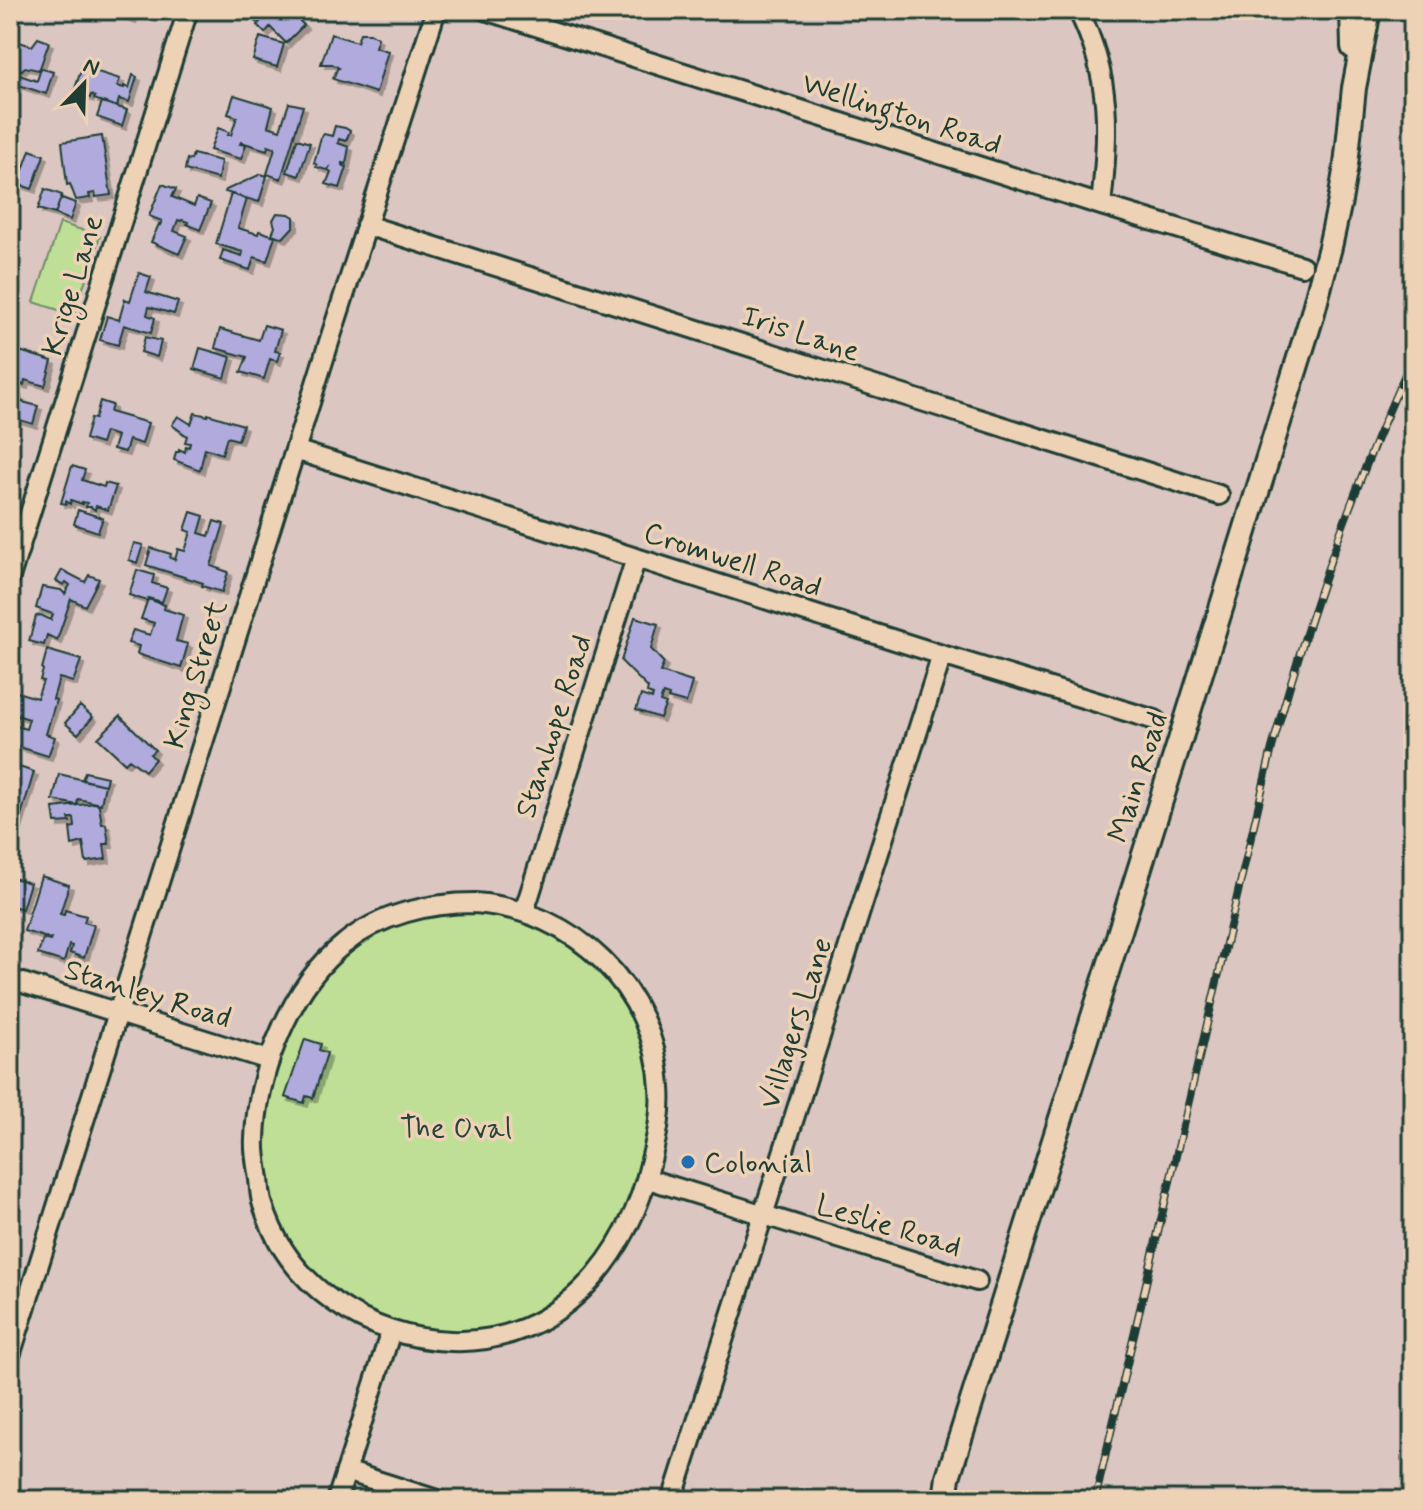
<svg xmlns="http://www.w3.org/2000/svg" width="1423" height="1510" font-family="Mynerve,sans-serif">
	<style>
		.green { fill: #bfdf97; stroke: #6f8e66; stroke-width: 2 }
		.building { fill: #b0abdc; stroke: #1f3d34; stroke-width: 2; filter: url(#shadow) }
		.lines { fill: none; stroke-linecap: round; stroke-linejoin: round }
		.minor-casing { stroke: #1f3d34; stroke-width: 24 }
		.major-casing { stroke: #1f3d34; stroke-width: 28 }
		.minor { stroke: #eed2b5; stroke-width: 18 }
		.major { stroke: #eed2b5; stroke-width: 22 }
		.rail-casing { stroke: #1f3d34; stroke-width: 8 }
		.rail { stroke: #eed2b5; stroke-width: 5; stroke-dasharray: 15; stroke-linecap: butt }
		.poi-dot { fill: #1f6fb2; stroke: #eed2b5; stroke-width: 3 }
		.labels { text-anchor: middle; stroke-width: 7; stroke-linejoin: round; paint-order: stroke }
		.street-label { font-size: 30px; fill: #1f3d34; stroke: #eed2b5 }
		.park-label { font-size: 30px; fill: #274539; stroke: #eed2b5 }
		.poi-label { font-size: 30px; fill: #1f3d34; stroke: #eed2b5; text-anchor: start }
	</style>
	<defs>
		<filter id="shadow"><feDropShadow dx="4" dy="4" stdDeviation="0" flood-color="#0004"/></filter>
	</defs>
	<rect width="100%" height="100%" fill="#dbc6c1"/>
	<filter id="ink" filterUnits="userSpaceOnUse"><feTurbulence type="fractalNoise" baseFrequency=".0125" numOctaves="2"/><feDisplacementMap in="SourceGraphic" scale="16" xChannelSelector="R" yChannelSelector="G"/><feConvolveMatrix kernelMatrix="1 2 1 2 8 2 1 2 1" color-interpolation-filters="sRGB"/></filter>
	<g filter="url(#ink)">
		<path class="green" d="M 60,223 L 100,236 L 74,315 L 34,302 Z
			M 474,909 L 522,918 L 566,940 L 606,973 L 631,1007 L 651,1055 L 654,1096 L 645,1184 L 592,1277 L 506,1334 L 447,1340 L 350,1315 L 283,1253 L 254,1139 L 282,1028 L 345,941 L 428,911 Z"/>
		<path class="building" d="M 105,10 L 148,10 L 144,13 L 135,10 L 132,19 Z
			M 244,10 L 288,10 L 304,25 L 286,43 L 270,27 L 265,33 L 257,25 L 260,22 L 258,20 L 256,22 Z
			M 360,33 L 370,33 L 378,38 L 375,47 L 388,51 L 376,93 L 333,79 L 337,69 L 339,68 L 332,64 L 321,64 L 331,34 L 357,42 Z
			M 260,37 L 284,44 L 277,67 L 253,60 Z
			M 38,38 L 49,42 L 40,68 L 38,70 L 25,67 L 22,70 L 10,66 L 10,39 L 32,46 Z
			M 82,67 L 120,79 L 117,86 L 124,88 L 124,86 L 129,88 L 133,75 L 137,77 L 129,102 L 119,99 L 117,107 L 94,99 L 95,97 L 91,95 L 90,98 L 74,92 Z
			M 41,68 L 53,72 L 46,94 L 10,82 L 10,72 L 37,81 Z
			M 234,95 L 273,107 L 268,126 L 280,130 L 289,103 L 303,106 L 281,179 L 267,174 L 275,148 L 268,146 L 267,150 L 241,142 L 240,144 L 246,145 L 241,159 L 210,150 L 218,128 L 229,132 L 228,135 L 231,135 L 237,117 L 228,114 Z
			M 102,102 L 127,110 L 122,126 L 97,117 Z
			M 335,126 L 345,128 L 350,131 L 346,141 L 339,139 L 338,143 L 349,147 L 346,164 L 342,163 L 342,165 L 347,167 L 340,188 L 326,184 L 331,172 L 328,170 L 329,168 L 326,170 L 316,167 L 317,165 L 314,163 L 321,137 L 324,134 L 332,136 Z
			M 102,136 L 111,195 L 96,197 L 95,193 L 89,194 L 90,198 L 76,200 L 70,184 L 67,185 L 62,142 Z
			M 297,139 L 310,143 L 299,176 L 287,172 Z
			M 30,150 L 44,155 L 32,189 L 18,184 Z
			M 193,154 L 221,161 L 218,179 L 185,170 L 187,159 L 191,160 Z
			M 261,174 L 267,176 L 259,202 L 225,192 L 226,190 Z
			M 162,184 L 176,189 L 172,197 L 194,206 L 197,198 L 211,203 L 200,230 L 187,224 L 188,222 L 182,220 L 181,221 L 178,220 L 174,231 L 187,236 L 179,254 L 151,242 L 159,224 L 160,225 L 162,221 L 149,216 Z
			M 45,189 L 62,195 L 55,214 L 38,209 Z
			M 231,194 L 247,199 L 238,228 L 258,234 L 259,231 L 275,236 L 267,261 L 254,257 L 250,270 L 220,260 L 223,250 L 242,256 L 243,252 L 216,244 Z
			M 61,198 L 76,203 L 70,220 L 55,214 Z
			M 277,213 L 289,214 L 294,217 L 294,226 L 283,238 L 272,234 L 275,227 L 273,220 Z
			M 139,273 L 151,277 L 146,292 L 178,302 L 174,314 L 149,307 L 147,315 L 155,318 L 151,333 L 124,325 L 118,345 L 100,340 L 107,316 L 119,320 L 125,299 L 130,301 Z
			M 264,325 L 281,330 L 275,351 L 280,352 L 277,361 L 270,359 L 264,379 L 241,372 L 247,357 L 215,348 L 220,329 L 259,340 Z
			M 145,337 L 161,341 L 157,357 L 141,352 Z
			M 10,348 L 52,361 L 45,386 L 25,380 L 24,385 L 10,381 Z
			M 200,348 L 231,357 L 225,378 L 194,369 Z
			M 10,394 L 21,397 L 19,401 L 38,406 L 33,424 L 10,417 Z
			M 100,401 L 112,405 L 110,412 L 148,423 L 142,444 L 129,440 L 125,452 L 113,449 L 117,436 L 105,432 L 101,444 L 85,439 L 91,418 L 95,419 Z
			M 195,413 L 208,416 L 208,414 L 243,425 L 238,440 L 227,437 L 222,454 L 205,448 L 200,470 L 174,460 L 176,452 L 179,452 L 179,449 L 185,452 L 186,446 L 189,447 L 190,443 L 185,442 L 187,436 L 172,425 L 178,416 L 191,424 Z
			M 72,466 L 85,470 L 82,480 L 104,487 L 105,483 L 116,486 L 108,510 L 96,506 L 95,510 L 91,507 L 86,507 L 87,503 L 82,502 L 82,504 L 71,500 L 70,504 L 66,501 L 66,504 L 61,503 Z
			M 78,510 L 103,518 L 98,532 L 74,524 Z
			M 191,512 L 204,516 L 199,533 L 209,536 L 214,521 L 224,524 L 211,566 L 228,572 L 222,592 L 202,586 L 203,583 L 146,565 L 151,548 L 171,554 L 170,558 L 175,560 L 178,549 L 185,551 L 191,532 L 185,530 Z
			M 134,543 L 143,545 L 137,563 L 129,560 Z
			M 62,570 L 85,582 L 89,575 L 99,579 L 85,606 L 71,599 L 57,640 L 47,635 L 44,645 L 29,641 L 36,616 L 41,615 L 51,620 L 53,614 L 36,608 L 42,587 L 61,590 L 65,594 L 70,585 L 66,582 L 64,585 L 56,581 Z
			M 137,570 L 154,575 L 152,583 L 167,588 L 162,602 L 148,598 L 147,601 L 129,595 Z
			M 148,599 L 165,605 L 164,609 L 183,615 L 176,641 L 188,644 L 181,668 L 137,654 L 139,646 L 128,643 L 133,630 L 150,635 L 154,623 L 141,619 Z
			M 635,617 L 658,624 L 651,649 L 664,663 L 660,672 L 692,682 L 686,703 L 668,698 L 669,696 L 663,694 L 660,702 L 666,704 L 660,718 L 636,710 L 641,695 L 652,699 L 653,695 L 647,693 L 648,688 L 621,661 Z
			M 47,650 L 81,660 L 73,682 L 59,678 L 53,699 L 56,700 L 46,734 L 55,737 L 48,756 L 10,744 L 10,724 L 26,729 L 29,719 L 10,713 L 10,690 L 37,698 L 43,681 L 40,680 L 43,670 L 42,669 Z
			M 80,706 L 93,717 L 78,734 L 65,723 Z
			M 120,716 L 155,750 L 150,754 L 155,759 L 145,771 L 129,759 L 125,763 L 98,738 Z
			M 10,764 L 34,772 L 14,839 L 10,837 Z
			M 85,772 L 107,777 L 105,785 L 82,780 Z
			M 59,774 L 105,785 L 101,804 L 78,799 L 77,805 L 53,800 Z
			M 96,803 L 99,806 L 102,824 L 106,824 L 109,844 L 104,844 L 106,859 L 86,862 L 83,842 L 72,845 L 70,828 L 75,827 L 74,818 L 69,818 L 70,822 L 55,823 L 53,808 Z
			M 41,876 L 69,885 L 60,914 L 64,915 L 65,910 L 86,916 L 84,922 L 94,925 L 84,958 L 70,953 L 72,946 L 69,945 L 64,962 L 38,954 L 43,939 L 50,941 L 51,939 L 24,931 Z
			M 10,877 L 30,883 L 22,909 L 10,905 Z
			M 305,1039 L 321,1044 L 319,1050 L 327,1053 L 313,1098 L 306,1096 L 304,1103 L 285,1097 Z"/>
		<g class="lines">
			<defs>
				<path id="minor" d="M 485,10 L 1101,205 L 1302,266
					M 1078,10 C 1112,77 1109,133 1101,205
					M 366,225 L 1219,495
					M 295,450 L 942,655 L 1155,720
					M 10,577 L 188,10
					M 475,903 C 574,910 655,988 660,1088 C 662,1113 657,1136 651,1160 C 630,1257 558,1345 451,1341 C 368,1338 288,1287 263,1205 C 260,1197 260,1188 259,1179 C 257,1166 254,1152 255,1139 C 256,1106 264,1072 276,1042 C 291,1005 312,969 344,944 C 380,914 429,903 475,903 Z
					M 524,912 L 636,558
					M 10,979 L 269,1060
					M 648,1179 L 977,1281
					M 10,1356 L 330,339 L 436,10
					M 346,1471 L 437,1500
					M 337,1500 L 391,1331
					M 672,1500 L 942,655"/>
				<path id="major" d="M 1352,10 L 1353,47
					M 945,1500 L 948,1477 L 1181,737 L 1312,316 L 1330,247 L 1340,201 L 1346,165 L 1354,88 L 1369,10"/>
			</defs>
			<use href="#minor" class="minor-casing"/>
			<use href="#major" class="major-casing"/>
			<use href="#minor" class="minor"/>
			<use href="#major" class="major"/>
			<defs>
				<path id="rail" d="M 1095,1500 L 1272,748 C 1309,614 1354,483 1413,357"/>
			</defs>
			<use href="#rail" class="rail-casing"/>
			<use href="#rail" class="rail"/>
		</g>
	</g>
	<circle class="poi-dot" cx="688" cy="1162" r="8"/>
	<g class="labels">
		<g class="street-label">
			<text transform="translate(902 113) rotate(18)" y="10">Wellington Road</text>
			<text transform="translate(72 285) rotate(-73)" y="10">Krige Lane</text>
			<text transform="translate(801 333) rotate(18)" y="10">Iris Lane</text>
			<text transform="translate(733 559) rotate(18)" y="10">Cromwell Road</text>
			<text transform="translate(195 674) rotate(-73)" y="10">King Street</text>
			<text transform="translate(553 726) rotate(-72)" y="10">Stanhope Road</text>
			<text transform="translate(1137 777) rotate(-72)" y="10">Main Road</text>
			<text transform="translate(148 993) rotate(17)" y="10">Stanley Road</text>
			<text transform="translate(795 1023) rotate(-72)" y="10">Villagers Lane</text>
			<text transform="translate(889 1225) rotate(17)" y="10">Leslie Road</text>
		</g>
		<g class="park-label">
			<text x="456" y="1137">The Oval</text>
		</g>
		<g class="poi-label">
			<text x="704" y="1172">Colonial</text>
		</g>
	</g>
	<rect width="1423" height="1510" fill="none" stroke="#eed2b5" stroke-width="40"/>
	<rect x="20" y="20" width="1383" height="1470" fill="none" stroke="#1f3d34" stroke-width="3" filter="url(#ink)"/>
	<g transform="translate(84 84) rotate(23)" stroke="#eed2b5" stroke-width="6" paint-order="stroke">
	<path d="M0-6L14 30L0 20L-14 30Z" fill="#1f3d34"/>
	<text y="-12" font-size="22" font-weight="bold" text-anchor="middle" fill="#1f3d34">N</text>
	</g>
</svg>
